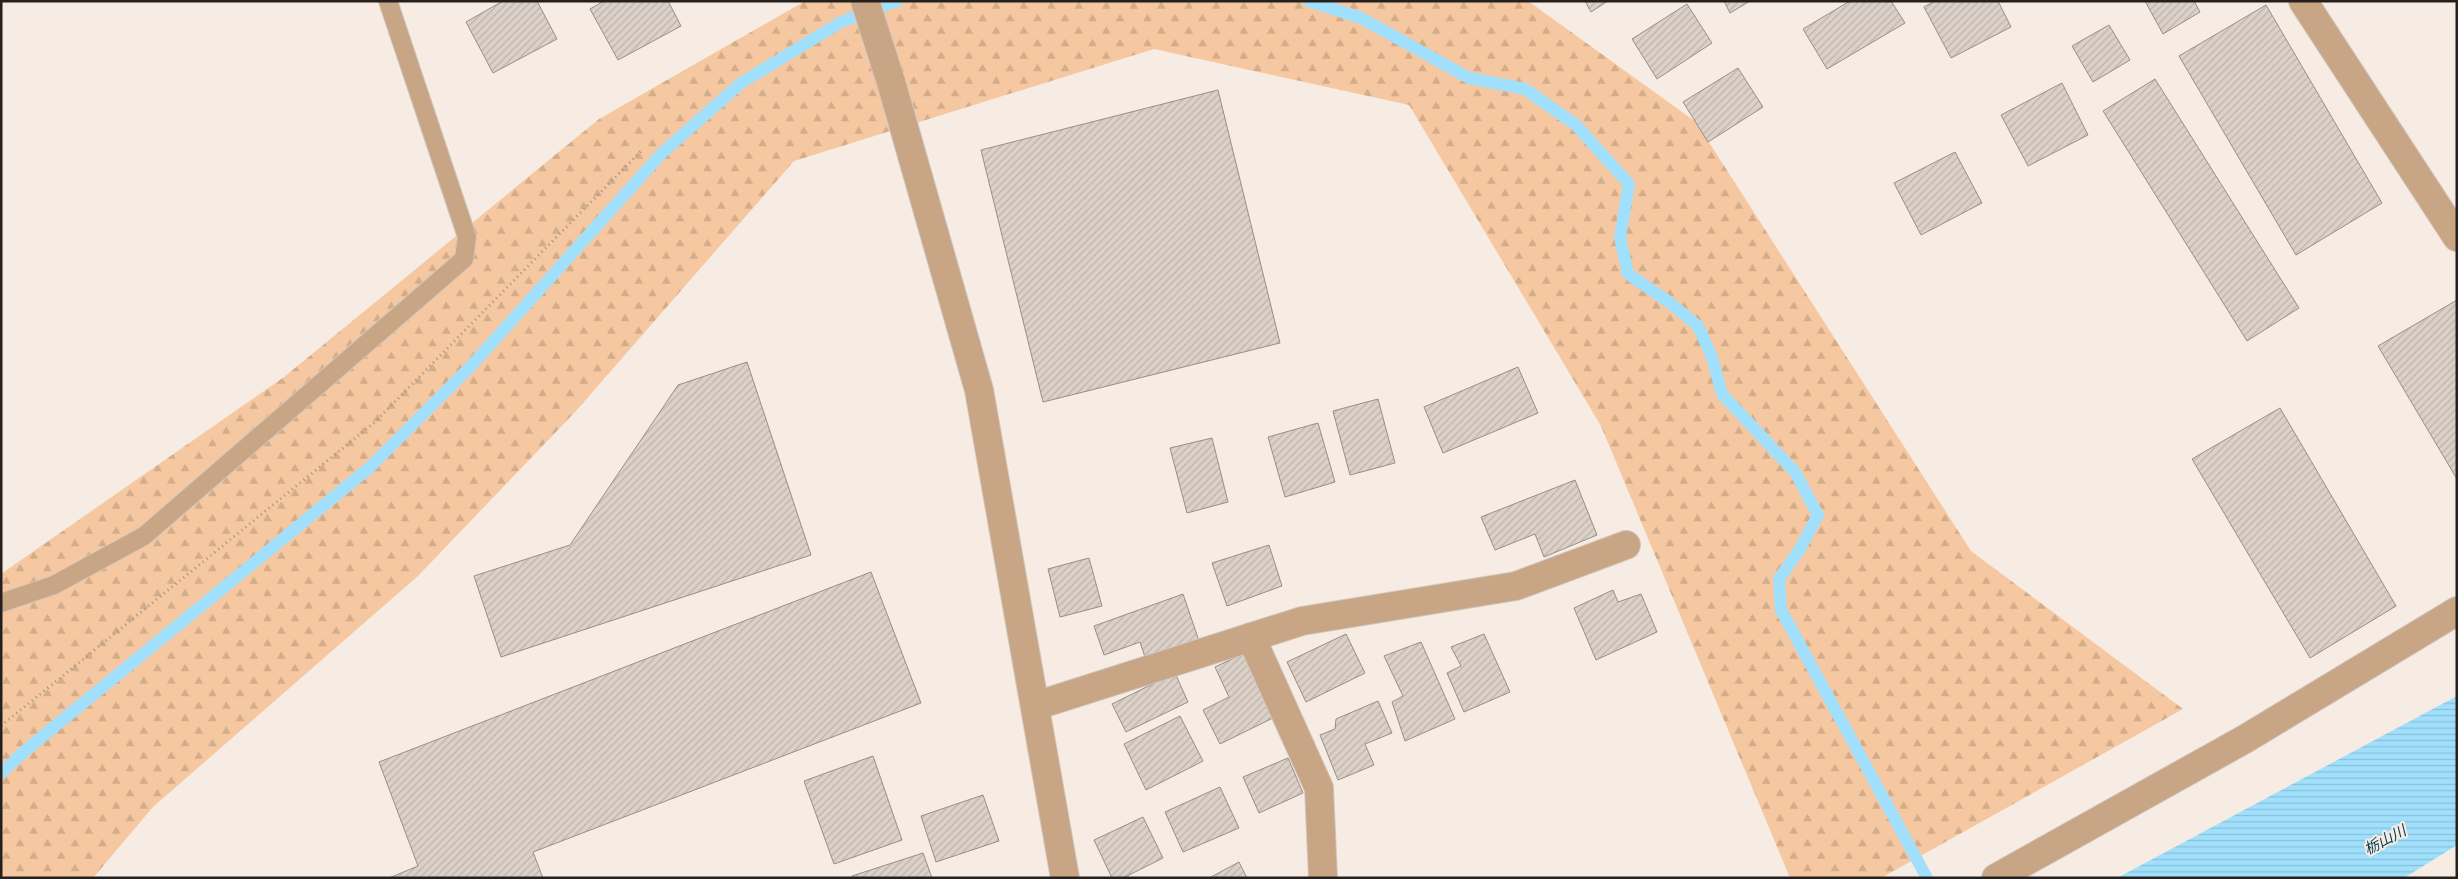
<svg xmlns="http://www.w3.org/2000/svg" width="2458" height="879" font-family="Signika,'Noto Sans JP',sans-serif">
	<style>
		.forest { fill: url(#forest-firs) }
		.water { fill: url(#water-rules) }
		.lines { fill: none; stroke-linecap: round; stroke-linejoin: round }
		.stream { stroke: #a0e0fc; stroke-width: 12 }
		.building { fill: url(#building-hatch); stroke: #988e86 }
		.lane-casing { stroke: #d1c7bf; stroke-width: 20 }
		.street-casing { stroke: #d1c7bf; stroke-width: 30 }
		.path { stroke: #9b938d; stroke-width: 3; stroke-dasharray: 1 4; stroke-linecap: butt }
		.lane { stroke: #c8a584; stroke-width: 18 }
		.street { stroke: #c8a584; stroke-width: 28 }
		.labels { text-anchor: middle; stroke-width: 4; stroke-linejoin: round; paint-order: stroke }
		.water-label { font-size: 15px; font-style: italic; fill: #043d50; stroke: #f7ece3 }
	</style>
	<defs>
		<pattern id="forest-firs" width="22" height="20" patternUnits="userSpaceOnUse" patternTransform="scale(1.25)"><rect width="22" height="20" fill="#f6c8a1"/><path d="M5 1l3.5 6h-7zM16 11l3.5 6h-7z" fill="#d3ac8a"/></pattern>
		<pattern id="water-rules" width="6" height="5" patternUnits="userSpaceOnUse" patternTransform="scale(1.25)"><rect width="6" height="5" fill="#a0e0fc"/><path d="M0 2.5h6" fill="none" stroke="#8ac0d8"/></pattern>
		<pattern id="building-hatch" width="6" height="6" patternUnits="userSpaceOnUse" patternTransform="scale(1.25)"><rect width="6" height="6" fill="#dcd1c8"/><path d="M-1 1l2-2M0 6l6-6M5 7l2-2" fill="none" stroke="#bdb3ab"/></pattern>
	</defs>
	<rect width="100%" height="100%" fill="#f7ece3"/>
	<path class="forest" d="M 805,1 L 1528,1 L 1696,122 L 1971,551 L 2183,709 L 1881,878 L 1790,878 L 1601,426 L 1409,105 L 1154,49 L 794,161 L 576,411 L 418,576 L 153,807 L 93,878 L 1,878 L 1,574 L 284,377 L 599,119 Z"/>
	<path class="water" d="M 2457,696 L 2457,845 L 2404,878 L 2117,878 Z"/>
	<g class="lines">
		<path class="stream" d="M 1309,1 L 1361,18 L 1469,78 L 1525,89 L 1576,125 L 1629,184 L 1620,237 L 1628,274 L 1669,302 L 1698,326 L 1712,357 L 1722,394 L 1795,472 L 1818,515 L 1800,549 L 1779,579 L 1781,610 L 1927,878
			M 1,773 L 26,750 L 369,468 L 472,365 L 662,153 L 741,83 L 841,22 L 897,1"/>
	</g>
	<path class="building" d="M 503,1 L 537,1 L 557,39 L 493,73 L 466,22 Z
		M 604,1 L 668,1 L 681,26 L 618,60 L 590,9 Z
		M 1585,1 L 1608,1 L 1591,12 Z
		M 1724,1 L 1750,1 L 1730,13 Z
		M 1850,1 L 1891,1 L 1905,23 L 1827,69 L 1803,29 Z
		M 1935,1 L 1998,1 L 2011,27 L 1951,58 L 1924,7 Z
		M 2145,1 L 2194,1 L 2200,12 L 2163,34 Z
		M 1687,4 L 1712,43 L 1657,79 L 1632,39 Z
		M 2266,5 L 2382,203 L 2296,255 L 2179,56 Z
		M 2109,25 L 2130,60 L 2093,82 L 2072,46 Z
		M 1738,68 L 1763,107 L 1708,142 L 1683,102 Z
		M 2155,79 L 2299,308 L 2247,341 L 2103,111 Z
		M 2062,83 L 2088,135 L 2028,166 L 2001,115 Z
		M 1218,90 L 1280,343 L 1043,402 L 981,150 Z
		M 1955,152 L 1982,203 L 1921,235 L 1894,183 Z
		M 2457,300 L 2457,479 L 2378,346 Z
		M 747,362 L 811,555 L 501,657 L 474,576 L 570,545 L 678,385 Z
		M 1518,367 L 1538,413 L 1443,453 L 1424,407 Z
		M 1378,399 L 1395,463 L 1350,475 L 1333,411 Z
		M 2280,408 L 2396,606 L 2310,658 L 2192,459 Z
		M 1318,423 L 1335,482 L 1285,497 L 1268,437 Z
		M 1212,438 L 1228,502 L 1187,513 L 1170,448 Z
		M 1575,480 L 1597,535 L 1544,557 L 1535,534 L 1495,550 L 1481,517 Z
		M 1269,545 L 1282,586 L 1227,606 L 1212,563 Z
		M 1089,558 L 1102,606 L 1060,617 L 1048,569 Z
		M 871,572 L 921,703 L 533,852 L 543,878 L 389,878 L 418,866 L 379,762 Z
		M 1613,590 L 1618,602 L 1641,594 L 1657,632 L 1596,660 L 1574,608 Z
		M 1183,594 L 1199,641 L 1146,660 L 1140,642 L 1104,655 L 1094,626 Z
		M 1346,634 L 1365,673 L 1306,702 L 1287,662 Z
		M 1484,634 L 1510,692 L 1464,712 L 1447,673 L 1461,666 L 1451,647 Z
		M 1421,642 L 1455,719 L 1405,741 L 1392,702 L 1403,696 L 1384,656 Z
		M 1247,652 L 1277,716 L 1220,744 L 1203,710 L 1229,697 L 1215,667 Z
		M 1175,673 L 1188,702 L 1126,732 L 1112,704 Z
		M 1378,701 L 1392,733 L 1365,744 L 1374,765 L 1338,780 L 1320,735 L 1335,729 L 1336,719 Z
		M 1180,716 L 1203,761 L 1146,790 L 1124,744 Z
		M 873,756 L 902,840 L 834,864 L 804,781 Z
		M 1288,758 L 1303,793 L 1259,813 L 1243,777 Z
		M 1220,787 L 1239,828 L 1183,852 L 1165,812 Z
		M 983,795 L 999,841 L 936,862 L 921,816 Z
		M 1143,817 L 1163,858 L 1123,878 L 1112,878 L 1094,840 Z
		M 923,853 L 932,878 L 852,878 L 852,876 Z
		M 1239,862 L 1247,878 L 1209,878 Z"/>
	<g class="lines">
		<defs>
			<path id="lane" d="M 1,603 L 54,585 L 144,536 L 464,259 L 467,237 L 388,1"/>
			<path id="street" d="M 865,1 L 891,82 L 979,390 L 1065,878
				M 2303,1 L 2457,237
				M 1251,637 L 1319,788 L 1323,878
				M 1035,706 L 1302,621 L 1516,586 L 1626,545
				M 1996,878 L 2245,739 L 2457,611"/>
		</defs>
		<use href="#lane" class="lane-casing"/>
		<use href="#street" class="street-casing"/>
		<path class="path" d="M 1,726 L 375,422 L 642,150"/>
		<use href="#lane" class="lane"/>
		<use href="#street" class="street"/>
	</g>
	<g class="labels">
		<g class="water-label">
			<text transform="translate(2385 840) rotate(-28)" y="5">栃山川</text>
		</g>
	</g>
	<rect width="2458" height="879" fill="none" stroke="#25201d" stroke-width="5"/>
</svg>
